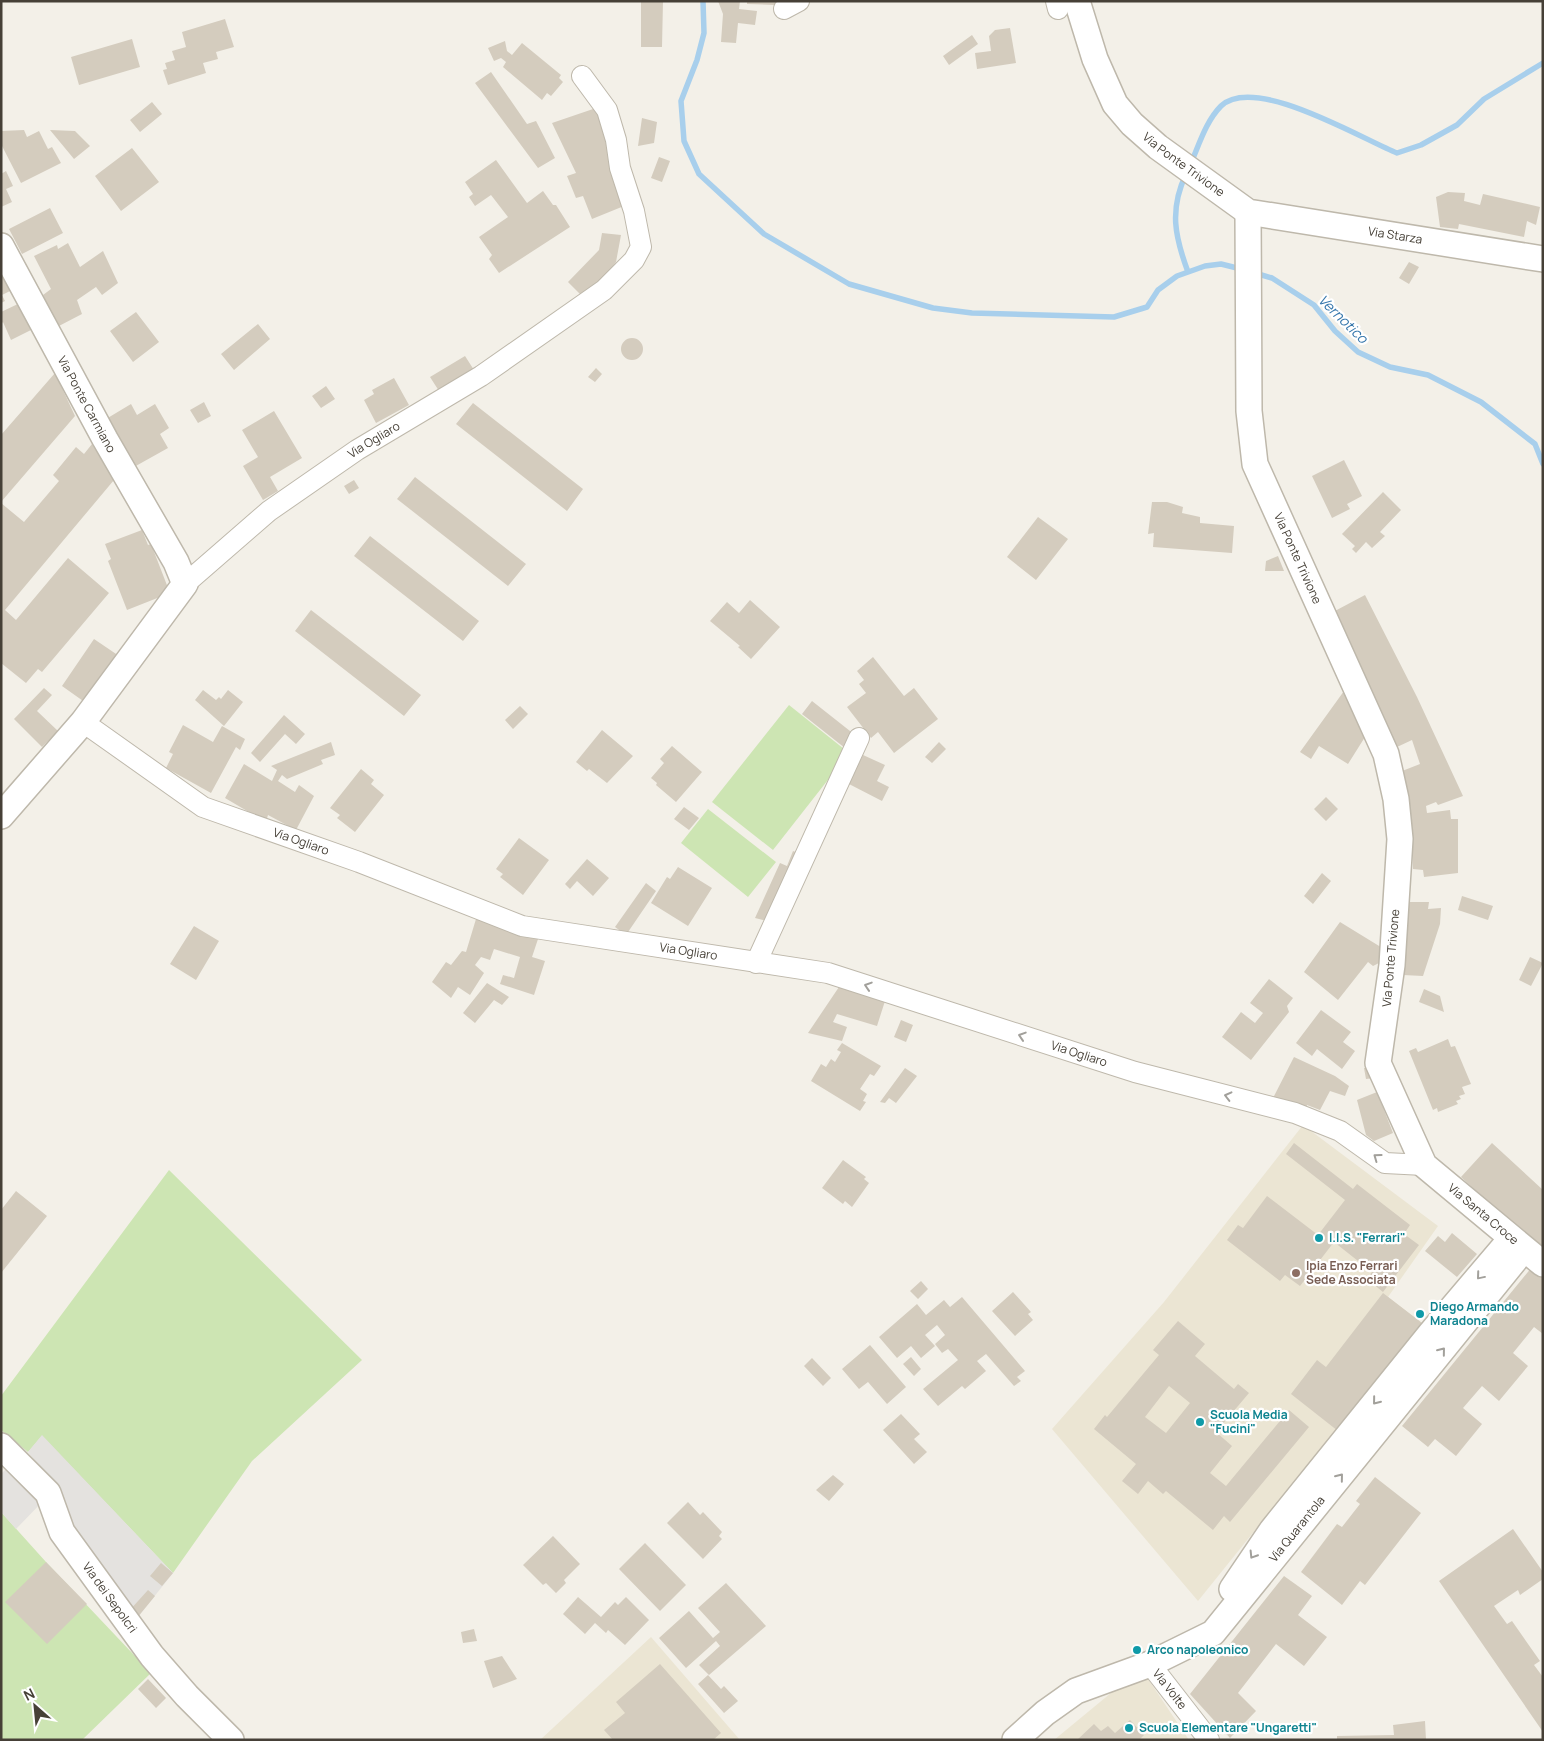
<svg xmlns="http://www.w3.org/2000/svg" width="1544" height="1741" font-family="Manrope,sans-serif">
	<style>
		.education { fill: #ebe5d3 }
		.green { fill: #cde5b3 }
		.parking { fill: #e4e2df }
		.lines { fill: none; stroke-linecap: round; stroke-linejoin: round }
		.stream { stroke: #a8cfec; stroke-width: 5.5 }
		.building { fill: #d4ccbe; fill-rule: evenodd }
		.minor-casing { stroke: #beb8ab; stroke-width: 22 }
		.tertiary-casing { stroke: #beb8ab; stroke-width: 28 }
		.minor { stroke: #fff; stroke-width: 20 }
		.tertiary { stroke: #fff; stroke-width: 25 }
		.oneway { stroke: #a2a09b }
		.culture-dot { fill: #0f9aa8; stroke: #fff; stroke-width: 2 }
		.education-dot { fill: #8d6e63; stroke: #fff; stroke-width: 2 }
		.labels { text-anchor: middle; stroke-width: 4.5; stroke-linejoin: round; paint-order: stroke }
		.street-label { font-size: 12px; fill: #464037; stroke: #fff }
		.culture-label { font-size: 12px; font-weight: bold; fill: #0d838f; stroke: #fff; text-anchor: start }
		.education-label { font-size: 12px; font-weight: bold; fill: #785e54; stroke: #fff; text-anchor: start }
		.water-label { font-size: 14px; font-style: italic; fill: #3677ac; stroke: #fff }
	</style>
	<rect width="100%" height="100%" fill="#f3f0e8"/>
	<path class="education" d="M 1303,1125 L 1438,1226 L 1388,1297 L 1422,1323 L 1198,1601 L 1052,1429 L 1164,1302 Z
		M 651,1637 L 740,1740 L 540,1740 Z
		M 1144,1673 L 1189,1740 L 1054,1740 L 1117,1688 Z"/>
	<path class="green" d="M 789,705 L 849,753 L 773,850 L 712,802 Z
		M 708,809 L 776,862 L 748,897 L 681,843 Z
		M 169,1170 L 362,1360 L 252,1461 L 173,1573 L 42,1436 L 28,1452 L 1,1430 L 1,1396 Z
		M 1,1512 L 46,1562 L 151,1673 L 82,1740 L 1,1740 Z"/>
	<path class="parking" d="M 42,1435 L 173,1573 L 137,1618 L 72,1526 L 59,1490 L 28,1452 Z
		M 11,1464 L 45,1499 L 16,1529 L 1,1512 L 1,1474 Z"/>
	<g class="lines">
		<path class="stream" d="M 703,1 L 704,33 L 697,60 L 681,101 L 684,141 L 699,174 L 764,234 L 849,284 L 933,308 L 972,313 L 1114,317 L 1147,307 L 1158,290 L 1177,276 L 1205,266 L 1221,264 L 1241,269
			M 1191,163 C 1199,145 1206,121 1221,106 C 1254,74 1360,138 1397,153 L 1421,145 L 1457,125 L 1484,99 L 1543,63
			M 1186,174 C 1169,210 1175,237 1188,272
			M 1255,273 L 1272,278 L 1314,305 L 1335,331 L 1358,352 L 1390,367 L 1428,375 L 1481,402 L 1535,444 L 1543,464"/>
	</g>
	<path class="building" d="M 641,1 L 663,1 L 662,47 L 641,47 Z
		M 718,1 L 740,1 L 739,9 L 757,11 L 755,25 L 738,23 L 736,43 L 721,42 L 723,14 Z
		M 747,1 L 776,1 L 775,5 L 747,4 Z
		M 225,19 L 234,47 L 216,52 L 218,59 L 203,63 L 206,73 L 168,85 L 163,70 L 167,69 L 165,63 L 175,60 L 172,51 L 186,47 L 182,32 Z
		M 1010,28 L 1016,63 L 977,69 L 975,53 L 991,51 L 989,36 L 995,30 Z
		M 972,35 L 978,44 L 949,65 L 943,56 Z
		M 132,39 L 140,67 L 79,85 L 71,57 Z
		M 505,41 L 507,51 L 512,55 L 522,43 L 561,75 L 559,78 L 563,82 L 551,96 L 547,93 L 542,100 L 503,67 L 506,62 L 501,58 L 494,61 L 488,48 Z
		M 491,72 L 527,124 L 536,121 L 555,158 L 538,168 L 475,83 Z
		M 152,102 L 162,114 L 140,132 L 130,120 Z
		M 596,108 L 624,206 L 592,219 L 583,196 L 576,198 L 567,176 L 576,173 L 552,123 Z
		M 642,118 L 657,122 L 654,143 L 638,146 Z
		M 24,130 L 27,137 L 39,131 L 48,149 L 52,147 L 61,163 L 21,183 L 1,144 L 1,131 Z
		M 50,130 L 75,131 L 90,146 L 74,159 Z
		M 132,148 L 159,182 L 121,211 L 95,176 Z
		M 659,157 L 670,161 L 662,182 L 651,178 Z
		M 496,160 L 527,203 L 543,191 L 553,205 L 556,205 L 570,227 L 499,273 L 489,259 L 492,255 L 479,237 L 508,217 L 491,195 L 475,206 L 469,197 L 473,194 L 465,182 Z
		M 6,171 L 13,186 L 6,189 L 12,202 L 1,207 L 1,174 Z
		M 1448,192 L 1465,193 L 1464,201 L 1480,205 L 1483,194 L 1540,207 L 1536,225 L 1527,221 L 1524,237 L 1459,224 L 1458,229 L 1440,227 L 1436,197 Z
		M 50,208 L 63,233 L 22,254 L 9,229 Z
		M 602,233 L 621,235 L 616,262 L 604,278 L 581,295 L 568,282 L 599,250 Z
		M 68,243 L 80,267 L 103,251 L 118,283 L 102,295 L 96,287 L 77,300 L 82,314 L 57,327 L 43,295 L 51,289 L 34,256 L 57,245 L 58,249 Z
		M 1,259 L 14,289 L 2,295 L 5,301 L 1,303 Z
		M 1409,262 L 1419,267 L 1409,284 L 1399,278 Z
		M 20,303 L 33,329 L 11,340 L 3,322 L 1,324 L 1,312 Z
		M 136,312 L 159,342 L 133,362 L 110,331 Z
		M 258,324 L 270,339 L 234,370 L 221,354 Z
		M621 349a11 11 0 1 1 22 0a11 11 0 1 1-22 0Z
		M 465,356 L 474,370 L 439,391 L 430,377 Z
		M 596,368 L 602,374 L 595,382 L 588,377 Z
		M 55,373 L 75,416 L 1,502 L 1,435 Z
		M 394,378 L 409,405 L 376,423 L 364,400 L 374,394 L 372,390 Z
		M 326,386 L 335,399 L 321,408 L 312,396 Z
		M 204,402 L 211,416 L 198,423 L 190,410 Z
		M 473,403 L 583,489 L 567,511 L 456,424 Z
		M 131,404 L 137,415 L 155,404 L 169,428 L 160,434 L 168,448 L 134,467 L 106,419 Z
		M 274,411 L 302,458 L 270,477 L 278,491 L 263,500 L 243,466 L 258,457 L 242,430 Z
		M 92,444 L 114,480 L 5,610 L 16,620 L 68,558 L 109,593 L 42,672 L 38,669 L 26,683 L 1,663 L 1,503 L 24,522 L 59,481 L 53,475 L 76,447 L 84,454 Z
		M 1344,460 L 1362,496 L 1347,504 L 1350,509 L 1332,518 L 1312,476 Z
		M 415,477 L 526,564 L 508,586 L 397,499 Z
		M 354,480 L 359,488 L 349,494 L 344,486 Z
		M 1383,492 L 1401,510 L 1380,532 L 1385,536 L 1372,548 L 1366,542 L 1356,553 L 1352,549 L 1355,546 L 1342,534 Z
		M 1152,502 L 1167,502 L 1183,507 L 1182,513 L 1200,517 L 1200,523 L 1234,526 L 1232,553 L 1153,547 L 1154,533 L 1148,534 Z
		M 1038,517 L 1068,539 L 1036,580 L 1007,557 Z
		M 142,530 L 148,545 L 151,544 L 170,593 L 127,610 L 108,561 L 111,559 L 105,544 Z
		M 370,536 L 479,621 L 463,641 L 354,556 Z
		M 1278,556 L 1284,571 L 1265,571 L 1266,561 Z
		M 1365,595 L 1417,697 L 1463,796 L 1438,805 L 1436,802 L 1426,806 L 1427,813 L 1450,810 L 1451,819 L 1458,819 L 1458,873 L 1424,877 L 1423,870 L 1413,869 L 1411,815 L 1397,773 L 1420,764 L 1412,740 L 1397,747 L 1333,612 Z
		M 750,600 L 780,627 L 751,659 L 738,647 L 740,646 L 710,621 L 727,602 L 739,613 Z
		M 311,610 L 421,695 L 404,716 L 295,631 Z
		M 94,639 L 125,660 L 93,708 L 62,686 Z
		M 873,657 L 904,696 L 914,688 L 938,719 L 894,753 L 878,732 L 871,738 L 847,707 L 866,693 L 859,684 L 864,680 L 857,671 Z
		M 44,688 L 52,695 L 37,711 L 58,731 L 42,747 L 14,719 Z
		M 203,690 L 216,700 L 219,697 L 221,699 L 228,690 L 243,702 L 224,726 L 195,700 Z
		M 1344,691 L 1365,737 L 1348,764 L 1319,746 L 1311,759 L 1300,752 Z
		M 812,701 L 850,731 L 854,739 L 850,752 L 802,714 Z
		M 520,706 L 528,714 L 513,729 L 505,720 Z
		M 284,715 L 305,734 L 296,744 L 285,734 L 260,762 L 251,753 Z
		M 183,725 L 213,742 L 222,726 L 245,739 L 240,750 L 236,747 L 211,793 L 166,768 L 173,754 L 169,752 Z
		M 602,730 L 633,756 L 607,783 L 589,769 L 587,771 L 576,762 Z
		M 331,742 L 335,755 L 321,760 L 323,764 L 287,779 L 282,775 L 278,781 L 295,792 L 299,785 L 314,796 L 296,830 L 268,815 L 266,822 L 225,798 L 244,764 L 272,781 L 277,770 L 271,766 Z
		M 939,742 L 946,749 L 932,763 L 925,757 Z
		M 672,746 L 702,772 L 676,802 L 656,785 L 657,783 L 651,778 L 664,763 L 660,759 Z
		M 863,755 L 885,765 L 877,781 L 889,787 L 882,801 L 849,784 Z
		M 361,769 L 374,780 L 371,784 L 384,795 L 355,832 L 337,818 L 340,815 L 330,808 Z
		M 1326,797 L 1338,809 L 1326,821 L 1314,809 Z
		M 684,807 L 699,818 L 689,830 L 674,819 Z
		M 519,838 L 549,860 L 523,895 L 500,877 L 503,874 L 496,869 Z
		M 793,851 L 803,855 L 776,923 L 755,918 L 780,863 L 787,866 Z
		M 587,859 L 609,878 L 593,896 L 577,881 L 570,889 L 565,884 Z
		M 678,867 L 712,888 L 688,926 L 651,903 L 667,877 L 670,879 Z
		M 1322,873 L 1331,881 L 1313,904 L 1304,896 Z
		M 646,883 L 656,891 L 626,935 L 615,927 Z
		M 1462,896 L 1493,906 L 1488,920 L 1458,910 Z
		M 1404,902 L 1429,902 L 1428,909 L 1441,908 L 1440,924 L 1423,976 L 1403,975 Z
		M 476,919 L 538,939 L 532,957 L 545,961 L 534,995 L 500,984 L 503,975 L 514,978 L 520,957 L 494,949 L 490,960 L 481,957 L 475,965 L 484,973 L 470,995 L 458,987 L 451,998 L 432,982 L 446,962 L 451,965 L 462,951 L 466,952 Z
		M 1340,922 L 1384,949 L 1383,961 L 1373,966 L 1368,962 L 1338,1000 L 1304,972 Z
		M 194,926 L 219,941 L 196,980 L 170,964 Z
		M 1530,957 L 1543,963 L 1531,986 L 1519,980 Z
		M 1269,979 L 1293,998 L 1287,1006 L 1289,1012 L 1251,1060 L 1222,1037 L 1241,1012 L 1255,1023 L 1263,1013 L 1250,1003 Z
		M 487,983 L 509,997 L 502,1005 L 494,1000 L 475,1023 L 463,1013 Z
		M 841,984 L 885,1001 L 877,1026 L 837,1014 L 833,1022 L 847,1027 L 842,1041 L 808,1033 Z
		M 1424,989 L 1440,996 L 1444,1012 L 1419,1002 Z
		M 1321,1010 L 1351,1032 L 1343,1042 L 1355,1051 L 1342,1069 L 1317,1049 L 1312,1056 L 1296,1043 Z
		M 901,1020 L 913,1025 L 906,1042 L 894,1037 Z
		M 1448,1039 L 1451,1047 L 1455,1046 L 1471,1084 L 1462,1087 L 1465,1094 L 1459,1096 L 1461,1099 L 1456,1101 L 1458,1104 L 1438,1112 L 1437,1108 L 1433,1110 L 1409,1051 L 1416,1048 L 1418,1052 Z
		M 842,1043 L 881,1066 L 874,1076 L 870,1074 L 860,1089 L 867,1094 L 863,1101 L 866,1102 L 860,1111 L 811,1081 L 821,1064 L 826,1067 L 831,1059 L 835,1062 L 841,1052 L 837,1050 Z
		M 1294,1057 L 1335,1076 L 1349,1086 L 1345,1096 L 1330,1091 L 1320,1110 L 1307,1105 L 1306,1109 L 1272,1100 Z
		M 1372,1067 L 1374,1078 L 1366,1079 L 1364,1068 Z
		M 905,1068 L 917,1076 L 896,1103 L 889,1098 L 885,1103 L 880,1102 Z
		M 1377,1092 L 1393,1133 L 1374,1141 L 1366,1135 L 1357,1100 Z
		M 1294,1143 L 1353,1189 L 1357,1184 L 1410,1225 L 1404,1234 L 1419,1245 L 1383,1292 L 1367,1279 L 1372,1272 L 1334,1242 L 1300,1286 L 1285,1275 L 1280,1281 L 1227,1240 L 1238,1225 L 1243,1228 L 1267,1196 L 1318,1235 L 1345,1200 L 1286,1154 Z
		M 1492,1143 L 1543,1190 L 1543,1253 L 1461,1177 Z
		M 843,1160 L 866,1177 L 864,1179 L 869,1183 L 852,1207 L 845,1201 L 843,1204 L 822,1188 Z
		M 16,1191 L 47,1216 L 1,1273 L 1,1210 Z
		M 1452,1233 L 1477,1254 L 1457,1277 L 1425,1251 L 1438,1236 L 1445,1242 Z
		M 1532,1267 L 1543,1276 L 1543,1334 L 1534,1327 L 1513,1353 L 1528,1366 L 1499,1401 L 1482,1386 L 1463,1408 L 1482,1424 L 1456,1456 L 1435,1439 L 1428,1447 L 1402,1426 Z
		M 921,1281 L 928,1289 L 918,1299 L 910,1291 Z
		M 1013,1292 L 1031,1312 L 1028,1314 L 1033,1320 L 1015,1336 L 992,1311 Z
		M 1383,1293 L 1422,1323 L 1338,1431 L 1291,1394 L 1317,1360 L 1326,1367 Z
		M 962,1297 L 1025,1371 L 1017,1377 L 1021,1381 L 1014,1386 L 986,1354 L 977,1361 L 986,1371 L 965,1389 L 962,1386 L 938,1406 L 923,1389 L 958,1360 L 948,1349 L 942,1353 L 935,1344 L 945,1335 L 937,1325 L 925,1335 L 935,1346 L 921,1358 L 911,1346 L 897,1358 L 879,1337 L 917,1304 L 926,1315 L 944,1300 L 950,1307 Z
		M 1178,1321 L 1205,1344 L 1195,1356 L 1234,1389 L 1238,1384 L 1249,1393 L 1216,1432 L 1232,1446 L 1210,1473 L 1226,1486 L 1289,1410 L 1309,1427 L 1230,1522 L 1224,1516 L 1213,1530 L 1166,1491 L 1163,1494 L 1148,1481 L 1138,1494 L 1122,1481 L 1136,1464 L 1094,1429 L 1105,1415 L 1107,1417 L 1159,1355 L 1153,1350 ZM 1169,1386 L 1190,1403 L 1166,1433 L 1145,1417 Z
		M 870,1345 L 906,1387 L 887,1404 L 868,1382 L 859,1389 L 842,1369 Z
		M 911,1357 L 921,1369 L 914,1376 L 903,1364 Z
		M 812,1358 L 831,1378 L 823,1386 L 804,1366 Z
		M 901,1414 L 920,1434 L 914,1439 L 927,1452 L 914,1464 L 883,1430 Z
		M 833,1475 L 844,1484 L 829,1501 L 816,1490 Z
		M 1375,1477 L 1421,1513 L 1365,1585 L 1360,1581 L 1342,1605 L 1301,1572 L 1337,1524 L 1342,1527 L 1360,1504 L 1356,1501 Z
		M 688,1502 L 700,1515 L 703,1512 L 722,1532 L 719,1536 L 722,1539 L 703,1559 L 667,1523 Z
		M 1513,1529 L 1543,1572 L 1543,1579 L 1520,1595 L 1518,1590 L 1494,1606 L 1507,1624 L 1512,1621 L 1540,1661 L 1534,1665 L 1543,1677 L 1543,1732 L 1439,1581 Z
		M 553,1536 L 580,1564 L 564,1580 L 566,1583 L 556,1593 L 546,1583 L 543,1585 L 523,1565 Z
		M 645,1543 L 686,1585 L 660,1611 L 619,1569 Z
		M 46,1562 L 87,1604 L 47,1644 L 5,1602 Z
		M 161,1563 L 173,1573 L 162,1586 L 150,1576 Z
		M 1284,1576 L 1312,1596 L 1298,1615 L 1327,1637 L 1304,1666 L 1276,1644 L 1238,1693 L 1256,1711 L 1230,1738 L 1190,1694 Z
		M 726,1583 L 766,1626 L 709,1675 L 699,1665 L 720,1646 L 716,1641 L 686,1668 L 659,1638 L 689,1611 L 713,1638 L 720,1632 L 698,1608 Z
		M 148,1590 L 155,1596 L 137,1618 L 129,1611 Z
		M 578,1597 L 601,1617 L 615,1602 L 618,1605 L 626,1597 L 649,1620 L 625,1645 L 608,1630 L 606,1633 L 595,1623 L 585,1634 L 563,1614 Z
		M 474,1629 L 477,1641 L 463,1643 L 461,1632 Z
		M 502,1656 L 517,1679 L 493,1688 L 484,1661 Z
		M 660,1664 L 721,1733 L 713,1740 L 613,1740 L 604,1730 L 625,1713 L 616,1702 Z
		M 708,1675 L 721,1689 L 724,1686 L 738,1701 L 724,1713 L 698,1684 Z
		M 148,1679 L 166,1698 L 156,1708 L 138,1689 Z
		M 1130,1720 L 1144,1735 L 1139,1740 L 1077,1740 L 1094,1724 L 1101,1731 L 1108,1726 L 1115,1733 Z
		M 1425,1721 L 1426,1740 L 1337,1740 L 1337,1736 L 1394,1735 L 1393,1725 Z"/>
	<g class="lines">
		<defs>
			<g id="minor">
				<path d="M 1056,1 L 1058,9"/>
				<path d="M 784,9 L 799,1"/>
				<path id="s1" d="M 185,584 L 269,511 L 357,450 L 481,376 L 604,290 L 634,260 L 641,247 L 634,211 L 620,168 L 616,140 L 607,110 L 582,76"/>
				<path id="s2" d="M 83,722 L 203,807 L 359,862 L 522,926 L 828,973 L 1135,1072 L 1295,1113 L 1340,1131 L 1385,1163 L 1424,1165"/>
				<path d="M 756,963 L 859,738"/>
				<path id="s3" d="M 1150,1664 L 1209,1740"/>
			</g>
			<g id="tertiary">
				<path id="s4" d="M 1077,1 L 1095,59 L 1115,104 L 1132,124 L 1158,147 L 1248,212 L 1543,259"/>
				<path id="s5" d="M 1248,212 L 1249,411 L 1255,464 L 1386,754 L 1396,799 L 1400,839 L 1392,965 L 1378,1063 L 1424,1165 L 1543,1264"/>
				<path id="s6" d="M 1,246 L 105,439 L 176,562 L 185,584 L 83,722 L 1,816"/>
				<path id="s7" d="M 1,1446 L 48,1493 L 62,1532 L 152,1656 L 187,1696 L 231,1740"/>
				<path d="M 1232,1589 L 1272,1530 L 1430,1334 L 1509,1241"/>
				<path id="s8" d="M 1015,1740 L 1045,1713 L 1076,1691 L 1150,1664 L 1213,1633 L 1524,1249"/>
			</g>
		</defs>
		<use href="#minor" class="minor-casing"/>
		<use href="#tertiary" class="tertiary-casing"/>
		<use href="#minor" class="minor"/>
		<use href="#tertiary" class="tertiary"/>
	</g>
	<defs><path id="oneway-chevron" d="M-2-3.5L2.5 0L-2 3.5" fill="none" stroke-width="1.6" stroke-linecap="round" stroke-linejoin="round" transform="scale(1.25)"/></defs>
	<g class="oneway">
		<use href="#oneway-chevron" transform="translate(868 986) rotate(-162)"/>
		<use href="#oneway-chevron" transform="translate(1022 1036) rotate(-162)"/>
		<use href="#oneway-chevron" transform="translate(1228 1096) rotate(-166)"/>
		<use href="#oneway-chevron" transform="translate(1377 1157) rotate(-144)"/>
		<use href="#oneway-chevron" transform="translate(1480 1276) rotate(130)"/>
		<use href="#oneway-chevron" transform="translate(1442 1351) rotate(-51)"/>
		<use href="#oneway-chevron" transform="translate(1376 1401) rotate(129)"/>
		<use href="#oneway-chevron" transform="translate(1340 1477) rotate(-51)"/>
		<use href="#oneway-chevron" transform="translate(1253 1555) rotate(122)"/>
	</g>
	<g class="culture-dot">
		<circle cx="1319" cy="1238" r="5"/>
		<circle cx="1420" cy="1314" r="5"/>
		<circle cx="1200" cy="1422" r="5"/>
		<circle cx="1137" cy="1650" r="5"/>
		<circle cx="1129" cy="1728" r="5"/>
	</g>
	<circle class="education-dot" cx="1296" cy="1273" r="5"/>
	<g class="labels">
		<g class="street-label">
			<text dy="4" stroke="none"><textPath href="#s4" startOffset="202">Via Ponte Trivione</textPath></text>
			<text dy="4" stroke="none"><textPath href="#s4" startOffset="431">Via Starza</textPath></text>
			<text dy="4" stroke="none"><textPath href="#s6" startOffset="180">Via Ponte Carmiano</textPath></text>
			<text dy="4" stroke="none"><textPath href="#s1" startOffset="238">Via Ogliaro</textPath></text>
			<text dy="4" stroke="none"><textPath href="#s5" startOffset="356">Via Ponte Trivione</textPath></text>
			<text dy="4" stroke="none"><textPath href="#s2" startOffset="251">Via Ogliaro</textPath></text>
			<text dy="4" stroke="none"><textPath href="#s2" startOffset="656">Via Ogliaro</textPath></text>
			<text transform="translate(1391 958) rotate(-85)" y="4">Via Ponte Trivione</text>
			<text dy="4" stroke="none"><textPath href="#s2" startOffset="1061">Via Ogliaro</textPath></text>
			<text dy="4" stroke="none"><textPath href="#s5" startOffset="1071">Via Santa Croce</textPath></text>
			<text dy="4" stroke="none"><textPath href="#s8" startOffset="361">Via Quarantola</textPath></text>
			<text dy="4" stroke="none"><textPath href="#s7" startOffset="189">Via dei Sepolcri</textPath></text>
			<text dy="4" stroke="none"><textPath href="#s3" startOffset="32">Via Volte</textPath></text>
		</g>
		<g class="culture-label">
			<text x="1329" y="1242">I.I.S. "Ferrari"</text>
			<text x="1430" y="1311">Diego Armando<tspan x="1430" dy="14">Maradona</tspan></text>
			<text x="1210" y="1419">Scuola Media<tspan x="1210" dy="14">"Fucini"</tspan></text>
			<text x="1147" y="1654">Arco napoleonico</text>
			<text x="1139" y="1732">Scuola Elementare "Ungaretti"</text>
		</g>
		<g class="education-label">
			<text x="1306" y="1270">Ipia Enzo Ferrari<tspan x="1306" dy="14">Sede Associata</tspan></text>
		</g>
		<g class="water-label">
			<text transform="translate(1343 319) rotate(44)" y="5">Vernotico</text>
		</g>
	</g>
	<rect width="1544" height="1741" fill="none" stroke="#464037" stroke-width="5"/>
	<g transform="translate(35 1706) rotate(333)" stroke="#ffffff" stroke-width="4" paint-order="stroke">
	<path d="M0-4L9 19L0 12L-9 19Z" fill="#464037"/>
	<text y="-8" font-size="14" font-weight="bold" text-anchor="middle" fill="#464037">N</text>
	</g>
</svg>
